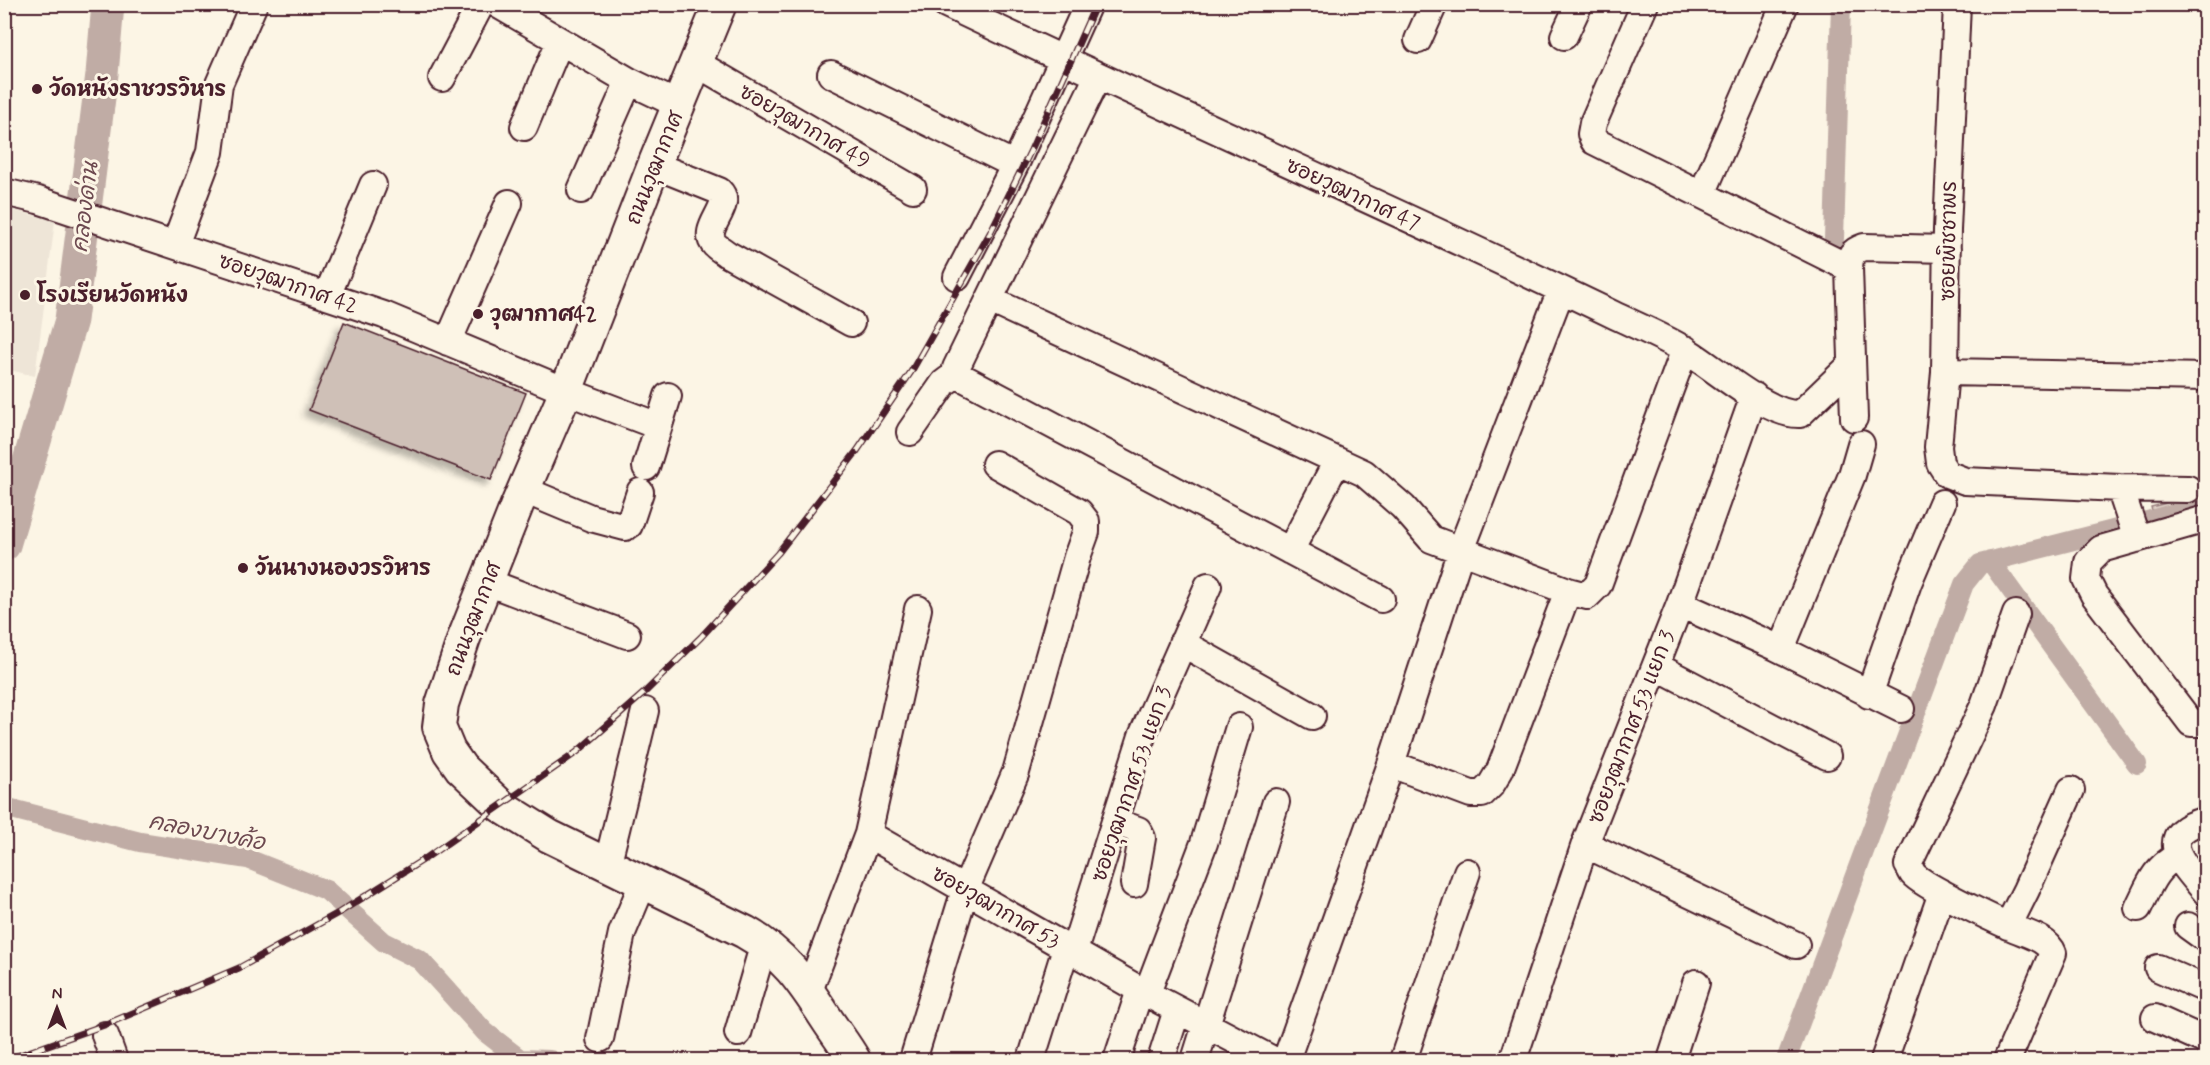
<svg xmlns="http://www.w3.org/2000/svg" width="2210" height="1065" font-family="Mynerve,'Playpen Sans Thai',sans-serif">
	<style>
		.built { fill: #eee5d7 }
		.wetland { fill: url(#wetland-marsh); stroke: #967a7a; stroke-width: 1.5 }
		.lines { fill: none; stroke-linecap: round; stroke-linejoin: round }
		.canal { stroke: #c0aca5; stroke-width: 20 }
		.river { stroke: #c0aca5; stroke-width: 33 }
		.building { fill: #cfc0b7; stroke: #4a1f2b; stroke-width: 1.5; filter: url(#shadow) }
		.minor-casing { stroke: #4a1f2b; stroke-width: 30 }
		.major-casing { stroke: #4a1f2b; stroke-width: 36 }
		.minor { stroke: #fcf5e5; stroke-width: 26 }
		.major { stroke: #fcf5e5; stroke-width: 32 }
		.rail-casing { stroke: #4a1f2b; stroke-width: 7 }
		.rail { stroke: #fcf5e5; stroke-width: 4.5; stroke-dasharray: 14; stroke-linecap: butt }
		.poi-dot { fill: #4a1f2b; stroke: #fcf5e5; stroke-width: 2 }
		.labels { text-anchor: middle; stroke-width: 6; stroke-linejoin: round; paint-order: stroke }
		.poi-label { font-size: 21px; font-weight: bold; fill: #4a1f2b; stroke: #fcf5e5; text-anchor: start }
		.street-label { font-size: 21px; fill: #4a1f2b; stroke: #fcf5e5 }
		.water-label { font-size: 22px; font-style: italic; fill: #6d4950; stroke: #fcf5e5 }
	</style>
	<defs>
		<pattern id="wetland-marsh" width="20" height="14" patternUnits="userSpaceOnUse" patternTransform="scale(1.5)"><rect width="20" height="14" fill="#e2d5ca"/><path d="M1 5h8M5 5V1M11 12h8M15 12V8" fill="none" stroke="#c3b6ae"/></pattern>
		<filter id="shadow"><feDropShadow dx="-5.5" dy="5.5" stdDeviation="3" flood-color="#0004"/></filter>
	</defs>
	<rect width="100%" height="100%" fill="#fcf5e5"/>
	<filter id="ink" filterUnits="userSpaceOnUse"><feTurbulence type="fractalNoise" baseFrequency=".0167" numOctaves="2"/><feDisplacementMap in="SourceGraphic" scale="12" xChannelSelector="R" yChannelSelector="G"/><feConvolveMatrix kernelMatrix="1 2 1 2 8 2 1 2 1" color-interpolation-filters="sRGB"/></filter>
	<g filter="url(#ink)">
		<path class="built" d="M 5,208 L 55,221 L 35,376 L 5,369 Z"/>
		<path class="wetland" d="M 2205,493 L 2205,512 L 2157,527 L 2151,507 Z"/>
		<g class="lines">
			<path class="canal" d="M 1834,239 L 1841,4
				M 2147,521 L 2206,504
				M 1990,561 L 2137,764
				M 4,807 L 140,842 L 248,859 L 326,890 L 384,942 L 420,960 L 485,1032 L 520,1059 L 550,1060
				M 1786,1060 L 1964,584 L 1980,564 L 2117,529"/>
			<path class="river" d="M 4,545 L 71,320 L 102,74 L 108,4"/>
		</g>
		<path class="building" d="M 344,322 L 526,393 L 491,480 L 309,410 Z"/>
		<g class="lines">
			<defs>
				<path id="minor" d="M 497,4 L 629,81 L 679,105
					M 946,4 C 1167,110 1392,208 1612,314 C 1637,326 1662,336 1685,350 C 1714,367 1768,416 1800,414 L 1852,364
					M 1645,4 L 1593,123 L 1591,134 L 1594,141 L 1849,268 C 1850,255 1852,251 1864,247 L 1947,249
					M 1957,4 L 1947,230 L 1945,372 L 1938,447 L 1940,463 L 1947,474 L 1965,481 L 2120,488 L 2188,489
					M 1564,36 L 1579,4
					M 1418,40 L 1434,4
					M 696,63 L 913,189
					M 831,74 L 1015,165
					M 442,78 L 481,4
					M 524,127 L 560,41
					M 654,165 L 719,191 C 735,206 699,228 715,245 C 718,248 723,251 727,254 L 851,323
					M 581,190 L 629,81
					M 4,192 L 38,200 L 384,315 L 566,391 L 658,426
					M 1702,194 L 1785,4
					M 175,245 L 210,152 L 219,84 L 254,4
					M 1849,268 L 1854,418
					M 957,277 L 1015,165 L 1088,4
					M 327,296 L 373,185
					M 990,300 L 1364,473 L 1403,507 L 1431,539 L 1568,591 L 1587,596 L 1598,585 L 1685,349
					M 448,342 L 509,203
					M 1945,372 L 2206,377
					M 956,374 L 1381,599
					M 910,432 L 944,383 L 956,374 L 956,368 L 1098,76
					M 646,467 L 668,396
					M 2120,488 L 2137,539
					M 524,490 L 591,518 L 625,527 L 629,525 L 640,492
					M 2206,519 L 2101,549 L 2088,562 L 2086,579 L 2094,595 L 2191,723 L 2206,723
					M 1290,551 L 1337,461
					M 487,582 L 627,635
					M 1680,604 L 1776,647 L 1901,709
					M 1182,643 L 1312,716
					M 1781,649 L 1852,475 L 1861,444
					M 1656,666 L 1827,756
					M 1869,695 L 1908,583 L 1942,503
					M 1391,764 L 1471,794 L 1482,794 L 1491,785 L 1500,770 L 1568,591
					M 2206,820 C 2151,835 2184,865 2206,892
					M 1116,822 L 1138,830 L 1142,838 L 1134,884
					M 868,834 L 1140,990 L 1273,1060
					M 1585,844 L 1796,945
					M 607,866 L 645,711
					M 2138,908 C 2150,884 2154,869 2177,856
					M 2008,926 L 2026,890 L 2071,790
					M 2188,926 L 2206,939
					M 1074,951 L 1142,736 L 1208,586
					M 2158,968 L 2206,989
					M 809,991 L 868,834 L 918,609
					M 1147,993 L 1204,843 L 1239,727
					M 2155,1018 L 2206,1041
					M 738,1033 L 764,943
					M 105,1035 L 114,1060
					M 600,1039 L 622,933 L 643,883
					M 913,1060 L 965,890 L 1016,772 L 1077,557 L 1086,532 L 1086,521 L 1079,512 L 995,464
					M 1031,1060 L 1066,948
					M 1117,1060 L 1140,990
					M 1161,1060 L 1177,1010
					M 1195,1060 L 1276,802
					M 1286,1060 L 1391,764 L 1461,550 L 1561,290
					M 1403,1060 L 1467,872
					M 1513,1060 L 1585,844 L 1680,604 L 1754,396
					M 1671,1060 L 1696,983
					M 1884,1060 L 1942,893
					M 2007,1060 L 2053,953 C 2047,938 2026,934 2011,927 C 1993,919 1923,886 1913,874 C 1911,871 1910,868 1908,865 L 1984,705 L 2016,614"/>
				<path id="major" d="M 720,4 L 654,165 L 566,391 L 517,505 L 464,638 L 442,704 L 439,727 L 449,751 L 461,768 L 501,806 L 549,836 L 745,932 C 784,954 802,981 826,1018 C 835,1032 846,1046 854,1060"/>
			</defs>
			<use href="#minor" class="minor-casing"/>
			<use href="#major" class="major-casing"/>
			<use href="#minor" class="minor"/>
			<use href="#major" class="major"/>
			<defs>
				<path id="rail" d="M 6,1060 L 107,1024 L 239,968 L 340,912 L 426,858 L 577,752 L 643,694 L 701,637 L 778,553 L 857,451 L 911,372 L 990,233 L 1031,150 L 1096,4"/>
			</defs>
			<use href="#rail" class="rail-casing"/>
			<use href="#rail" class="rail"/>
		</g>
	</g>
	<g class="poi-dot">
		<circle cx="37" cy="89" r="6"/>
		<circle cx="25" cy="295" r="6"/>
		<circle cx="478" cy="314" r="6"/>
		<circle cx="243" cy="568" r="6"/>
	</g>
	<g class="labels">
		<g class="poi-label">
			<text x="49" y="96">วัดหนังราชวรวิหาร</text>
			<text x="37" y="302">โรงเรียนวัดหนัง</text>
			<text x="490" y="321">วุฒากาศ42</text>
			<text x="255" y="575">วันนางนองวรวิหาร</text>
		</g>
		<g class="street-label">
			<text transform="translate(805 126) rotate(30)" y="7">ซอยวุฒากาศ 49</text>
			<text transform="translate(654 168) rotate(-68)" y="7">ถนนวุฒากาศ</text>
			<text transform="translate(1353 194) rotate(25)" y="7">ซอยวุฒากาศ 47</text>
			<text transform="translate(1948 241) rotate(-89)" y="7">ซอยพิชชาพร</text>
			<text transform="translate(288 283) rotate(19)" y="7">ซอยวุฒากาศ 42</text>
			<text transform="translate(473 619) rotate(-69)" y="7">ถนนวุฒากาศ</text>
			<text transform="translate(1631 727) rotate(-69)" y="7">ซอยวุฒากาศ 53 แยก 3</text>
			<text transform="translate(1131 784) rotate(-71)" y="7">ซอยวุฒากาศ 53 แยก 3</text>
			<text transform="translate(996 907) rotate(30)" y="7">ซอยวุฒากาศ 53</text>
		</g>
		<g class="water-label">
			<text transform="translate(84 207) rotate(-83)" y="8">คลองด่าน</text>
			<text transform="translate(207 831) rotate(11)" y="8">คลองบางค้อ</text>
		</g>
	</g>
	<rect width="2210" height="1065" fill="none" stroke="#fcf5e5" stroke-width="24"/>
	<rect x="12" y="12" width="2186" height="1041" fill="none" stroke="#4a1f2b" stroke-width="2" filter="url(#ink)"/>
	<g transform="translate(57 1008)" stroke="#fcf5e5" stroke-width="4.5" paint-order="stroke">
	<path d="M0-4.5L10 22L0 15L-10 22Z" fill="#4a1f2b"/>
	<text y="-9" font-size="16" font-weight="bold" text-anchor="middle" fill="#4a1f2b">N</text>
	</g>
</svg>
